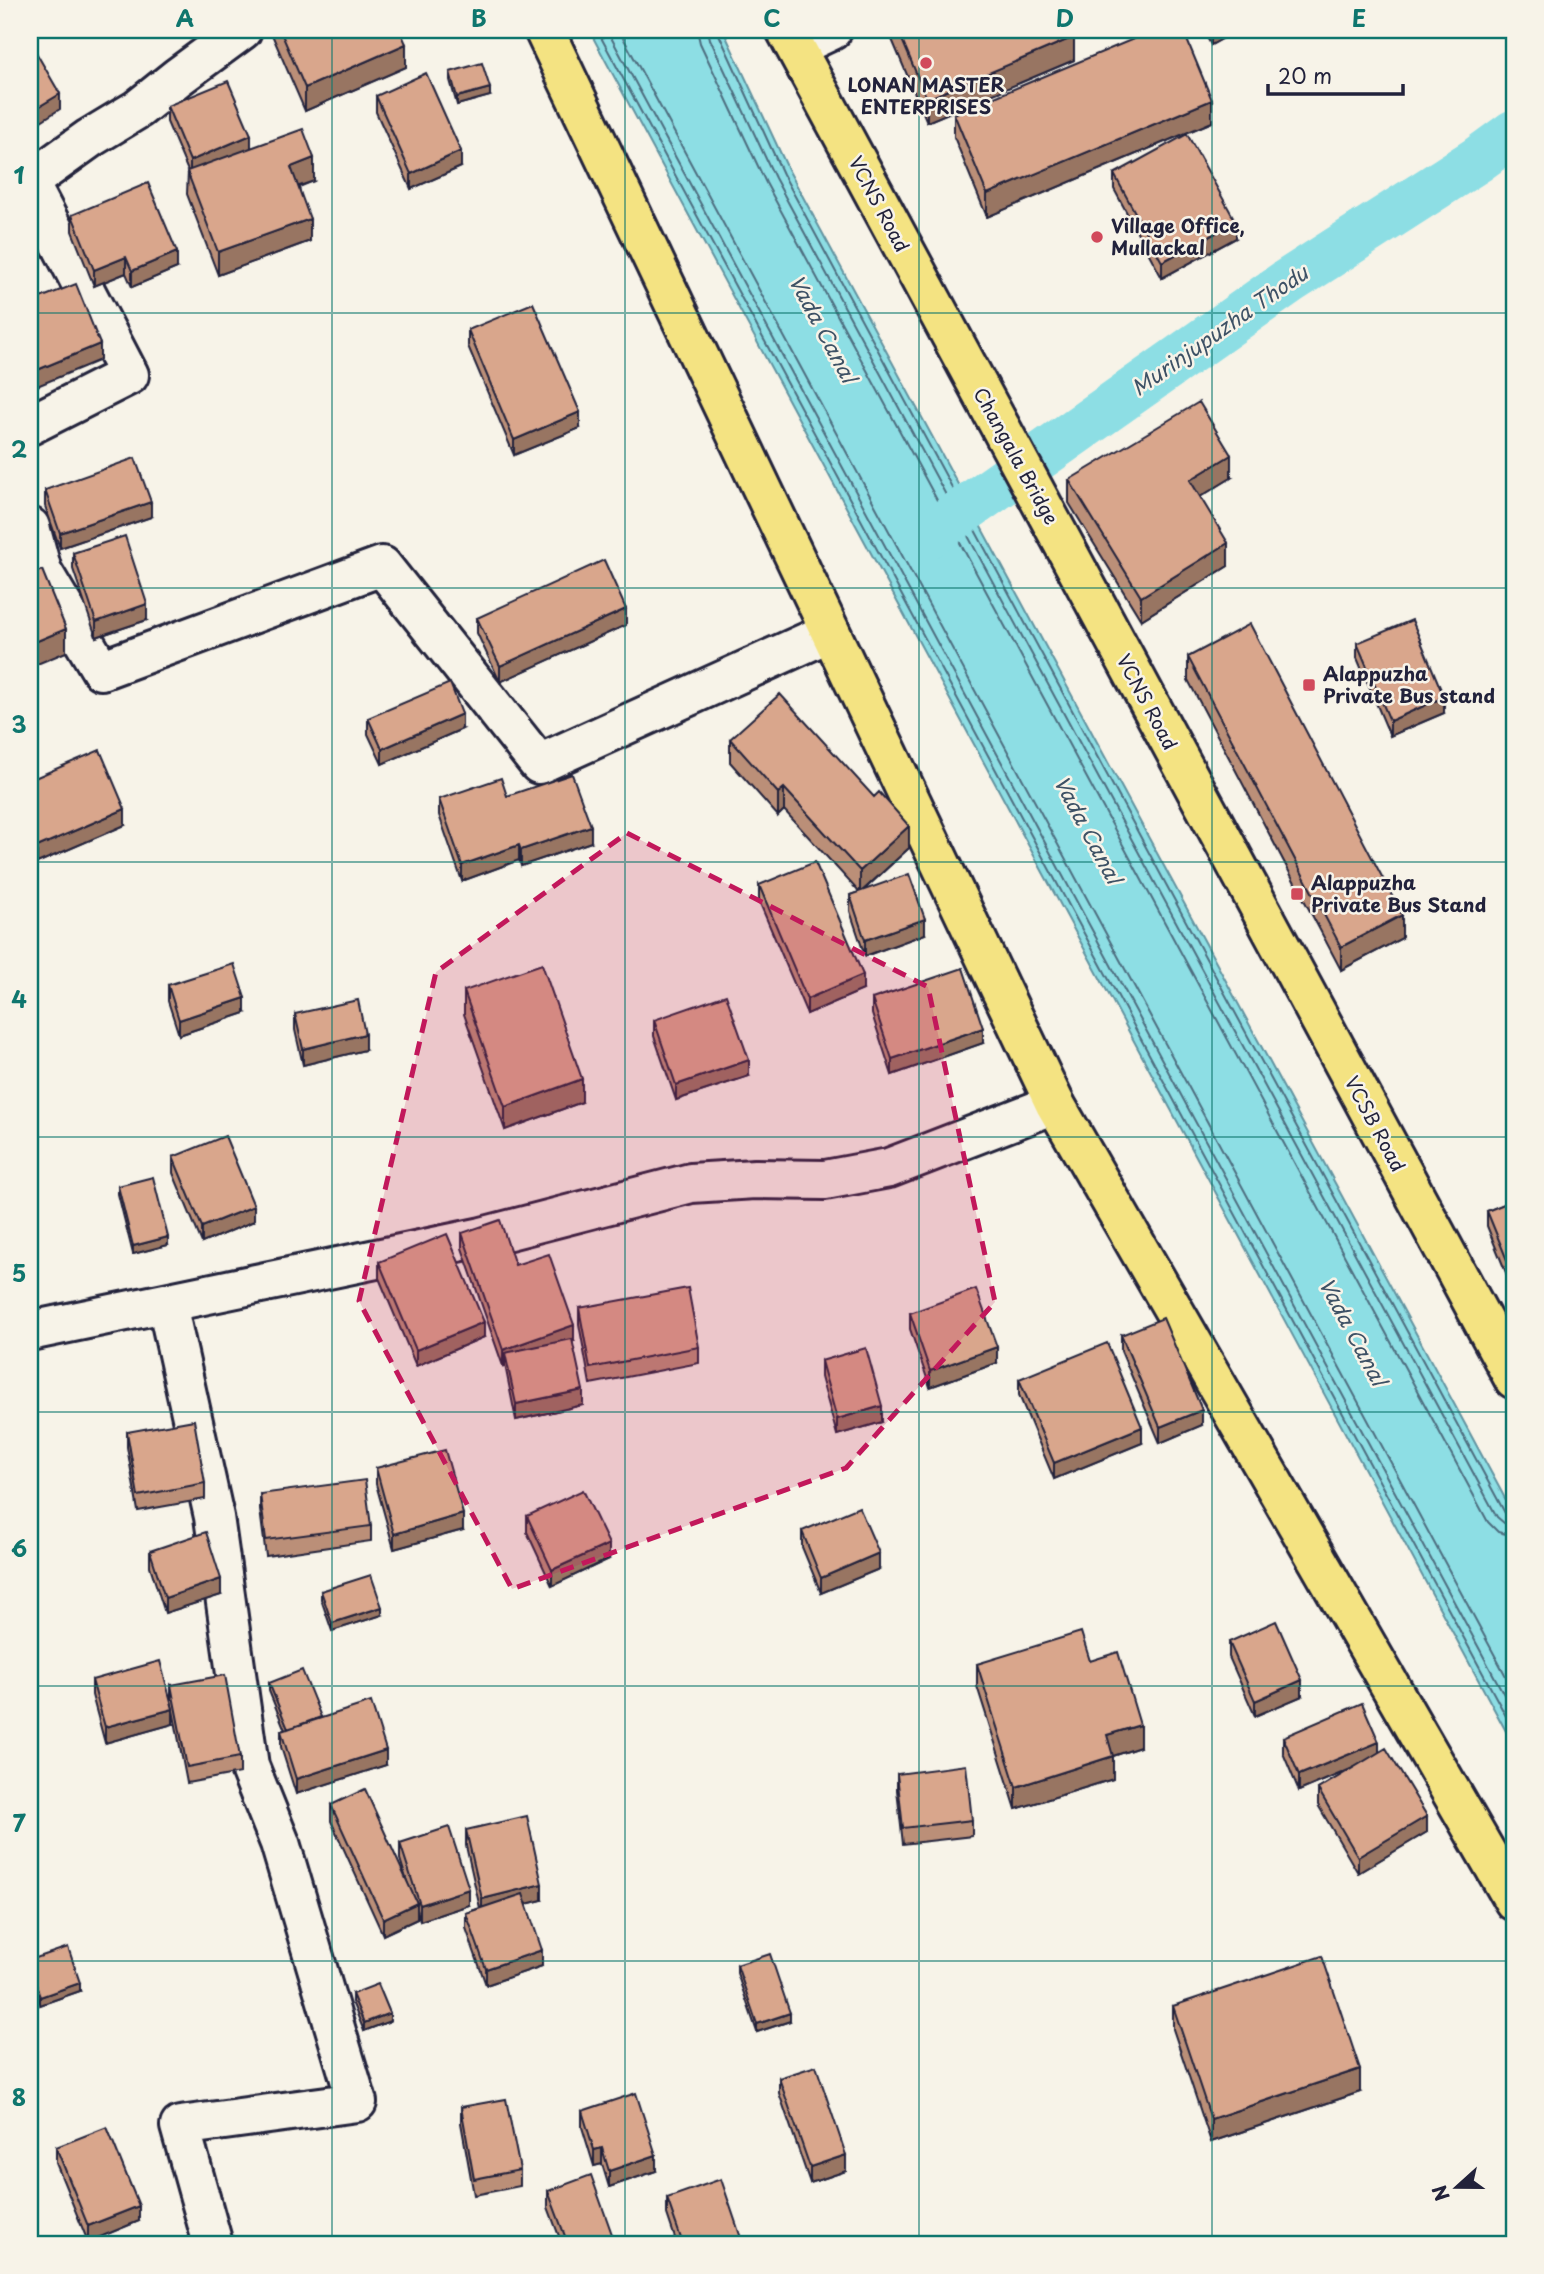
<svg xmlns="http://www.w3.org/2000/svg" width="1544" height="2274" font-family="'Playpen Sans',sans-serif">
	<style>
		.water { fill: #8ddee4; stroke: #6293a0; stroke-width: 2 }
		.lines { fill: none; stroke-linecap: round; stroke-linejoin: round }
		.shore { stroke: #4d6d7f; stroke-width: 2 }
		.canal { stroke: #8ddee4; stroke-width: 47 }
		.minor-casing { stroke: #22223b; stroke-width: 44 }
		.major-casing { stroke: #22223b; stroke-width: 44 }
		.minor { stroke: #f7f3e8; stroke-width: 38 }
		.major { stroke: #f4e382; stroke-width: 38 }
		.wall { fill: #bb8f78; stroke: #22223b; stroke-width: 2 }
		.shaded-wall { fill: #987462; stroke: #22223b; stroke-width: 2 }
		.building { fill: #d9a68c; stroke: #22223b; stroke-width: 2 }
		.marked { fill: #c2185b; fill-opacity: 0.2; stroke: #c2185b; stroke-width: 5; stroke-dasharray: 14 9; stroke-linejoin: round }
		.grid { fill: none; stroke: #0f766e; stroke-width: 2; stroke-opacity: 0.55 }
		.poi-dot { fill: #d1495b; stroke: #f7f3e8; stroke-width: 2.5 }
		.labels { text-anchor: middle; stroke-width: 5; stroke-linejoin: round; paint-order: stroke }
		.poi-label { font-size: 19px; font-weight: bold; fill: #22223b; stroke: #f7f3e8; text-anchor: start }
		.street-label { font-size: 19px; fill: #22223b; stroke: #f7f3e8 }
		.water-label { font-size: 21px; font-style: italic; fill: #3d5165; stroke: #f7f3e8 }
		.neatline { fill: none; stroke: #0f766e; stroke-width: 2.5 }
		.grid-label { font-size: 23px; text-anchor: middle; font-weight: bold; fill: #0f766e }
	</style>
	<rect width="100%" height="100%" fill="#f7f3e8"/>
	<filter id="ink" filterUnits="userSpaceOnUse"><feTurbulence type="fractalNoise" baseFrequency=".0143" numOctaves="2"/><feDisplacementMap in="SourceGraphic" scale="14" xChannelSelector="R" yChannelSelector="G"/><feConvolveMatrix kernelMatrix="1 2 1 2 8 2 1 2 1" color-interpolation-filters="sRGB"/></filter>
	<g filter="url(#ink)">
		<path class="water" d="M 589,30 L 723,30 L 789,171 L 1514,1515 L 1514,1746 Z"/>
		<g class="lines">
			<path class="shore" d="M 597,30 L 1514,1731
				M 607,30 L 1514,1713
				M 619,30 L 1514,1691
				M 697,30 L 700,43 L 766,183 L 1488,1522 L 1498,1532 L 1514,1536
				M 708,30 L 710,39 L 775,178 L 1497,1517 L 1504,1523 L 1514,1526
				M 717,30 L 783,174 L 1505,1513 L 1514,1517"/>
			<path class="canal" d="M 930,534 L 1289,281 L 1477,160 L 1514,133"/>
			<defs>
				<path id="minor" d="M 796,47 L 832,30
					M 30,181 L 90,138 L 138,109 L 178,77 L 242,30
					M 30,185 L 129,375 L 30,425
					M 30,527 L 42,571 L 30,577
					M 42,571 L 101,670 L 382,566 L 539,764 L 830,632
					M 167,1304 L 214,1517 L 249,1766 L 280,1843 L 357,2102 L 180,2126 L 213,2244
					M 30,1331 L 482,1237 L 691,1183 L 755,1179 L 825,1180 L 889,1168 L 1055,1104"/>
				<path id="major" d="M 544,30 L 1055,1104 L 1514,1901
					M 786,30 L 1514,1379"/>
			</defs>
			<use href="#minor" class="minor-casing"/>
			<use href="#major" class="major-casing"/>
			<use href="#minor" class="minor"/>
			<use href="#major" class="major"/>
		</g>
		<path class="wall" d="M 270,30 L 400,30 L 406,67 L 305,111 Z
			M 888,30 L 1071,30 L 1074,60 L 927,122 Z
			M 1203,30 L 1238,30 L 1211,45 Z
			M 1505,30 L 1514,30 L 1514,38 L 1511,40 Z
			M 450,72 L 490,96 L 457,105 L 450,80 Z
			M 376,96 L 461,167 L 411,189 L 376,112 Z
			M 167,106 L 251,148 L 314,181 L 299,187 L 310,241 L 218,275 L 187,194 L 188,171 L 167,122 Z
			M 954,114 L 1212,122 L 987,217 L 954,137 Z
			M 1114,174 L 1236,238 L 1162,278 L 1114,189 Z
			M 72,215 L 177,268 L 132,287 L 126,273 L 94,286 L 72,231 Z
			M 468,330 L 580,428 L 514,455 L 468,346 Z
			M 1231,478 L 1200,497 L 1228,566 L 1141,620 L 1069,503 L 1069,480 Z
			M 45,490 L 151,517 L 60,548 L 45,506 Z
			M 73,553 L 147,620 L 96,637 L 73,569 Z
			M 477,618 L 626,625 L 500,682 L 477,633 Z
			M 1357,643 L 1444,713 L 1390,736 L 1357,658 Z
			M 1188,657 L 1402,938 L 1341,970 L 1188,680 Z
			M 368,718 L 462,729 L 382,764 L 368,734 Z
			M 730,739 L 909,848 L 864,890 L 925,934 L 865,956 L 850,911 L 850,895 L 859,892 L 784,810 L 778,816 L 730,762 Z
			M 30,780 L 125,825 L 37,863 L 30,847 Z
			M 507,796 L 591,842 L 521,866 L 519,860 L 462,881 L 439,815 L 439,799 Z
			M 759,885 L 863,990 L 807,1014 L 759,901 Z
			M 168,985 L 245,1013 L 179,1035 L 168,1001 Z
			M 464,991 L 582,1102 L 505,1130 L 464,1014 Z
			M 872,999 L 983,1043 L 892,1075 L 872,1014 Z
			M 295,1014 L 365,1050 L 303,1065 L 295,1030 Z
			M 654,1020 L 749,1076 L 676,1100 L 654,1036 Z
			M 173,1157 L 254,1221 L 202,1243 L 173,1173 Z
			M 118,1186 L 168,1245 L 133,1254 L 118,1194 Z
			M 1514,1200 L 1509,1280 L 1487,1226 L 1487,1211 Z
			M 462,1233 L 515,1265 L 574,1341 L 572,1341 L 583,1405 L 516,1420 L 505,1365 L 503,1366 L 462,1248 Z
			M 379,1262 L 484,1337 L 416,1366 L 379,1278 Z
			M 579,1308 L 699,1347 L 699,1363 L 590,1384 L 579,1324 Z
			M 910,1313 L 997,1363 L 930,1387 L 910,1329 Z
			M 1121,1335 L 1202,1425 L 1160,1443 L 1121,1351 Z
			M 821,1361 L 882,1422 L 837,1435 L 821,1377 Z
			M 1019,1379 L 1142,1443 L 1054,1479 L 1019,1395 Z
			M 127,1432 L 205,1483 L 205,1499 L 138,1511 L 127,1447 Z
			M 376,1468 L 463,1530 L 394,1549 L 376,1484 Z
			M 260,1494 L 371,1526 L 371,1541 L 266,1556 L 260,1510 Z
			M 527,1516 L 609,1559 L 552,1586 L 527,1532 Z
			M 802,1531 L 879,1569 L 821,1593 L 802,1547 Z
			M 150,1551 L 221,1595 L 165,1613 L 150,1566 Z
			M 321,1591 L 382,1615 L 332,1631 L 321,1599 Z
			M 1229,1642 L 1302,1696 L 1255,1716 L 1229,1657 Z
			M 1090,1661 L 1140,1747 L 1113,1756 L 1113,1779 L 1016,1809 L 977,1686 L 977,1664 Z
			M 92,1680 L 173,1724 L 105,1743 L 92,1695 Z
			M 269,1683 L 321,1718 L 386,1765 L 296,1794 L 281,1747 L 281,1731 L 285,1730 L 269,1691 Z
			M 171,1685 L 240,1757 L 240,1773 L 187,1783 L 171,1700 Z
			M 1283,1737 L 1379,1753 L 1427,1832 L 1358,1873 L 1318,1805 L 1318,1789 L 1354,1768 L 1299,1791 L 1283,1753 Z
			M 897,1774 L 972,1820 L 972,1836 L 903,1844 L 897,1790 Z
			M 331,1805 L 409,1888 L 400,1859 L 400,1843 L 469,1905 L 420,1921 L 417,1909 L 417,1919 L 383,1935 L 331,1821 Z
			M 466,1830 L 542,1900 L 526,1904 L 542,1966 L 486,1985 L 466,1928 L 466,1913 L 480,1908 L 466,1846 Z
			M 30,1960 L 80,1991 L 40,2005 L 30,1974 Z
			M 737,1965 L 790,2021 L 757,2032 L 737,1973 Z
			M 352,1994 L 390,2021 L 364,2031 L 352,2002 Z
			M 1173,2006 L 1360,2092 L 1211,2142 L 1173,2029 Z
			M 779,2078 L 846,2171 L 810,2183 L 779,2093 Z
			M 461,2107 L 520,2170 L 520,2186 L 474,2195 L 461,2123 Z
			M 582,2111 L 656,2171 L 609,2187 L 602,2164 L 594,2166 L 582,2127 Z
			M 56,2147 L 139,2221 L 88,2242 L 56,2163 Z
			M 548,2191 L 613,2244 L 562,2244 L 548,2207 Z
			M 667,2198 L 743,2244 L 677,2244 L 667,2214 Z"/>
		<path class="shaded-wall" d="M 1211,30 L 1238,30 L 1211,45 Z
			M 1511,30 L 1514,30 L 1514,38 L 1511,40 Z
			M 1074,37 L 1074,60 L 927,122 L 927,99 Z
			M 406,44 L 406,67 L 305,111 L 305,88 Z
			M 490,88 L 490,96 L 457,105 L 457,97 Z
			M 60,94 L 60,109 L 30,128 L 30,112 Z
			M 1212,100 L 1212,122 L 987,217 L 987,194 Z
			M 251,135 L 251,151 L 190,177 L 190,161 Z
			M 461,151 L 461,167 L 411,189 L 411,174 Z
			M 314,158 L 314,181 L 291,189 L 291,167 Z
			M 310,219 L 310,241 L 218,275 L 218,252 Z
			M 1236,222 L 1236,238 L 1162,278 L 1162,262 Z
			M 177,252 L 177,268 L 132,287 L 132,271 Z
			M 126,257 L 126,273 L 94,286 L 94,270 Z
			M 100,344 L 100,360 L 30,389 L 30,373 Z
			M 580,412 L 580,428 L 514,455 L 514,440 Z
			M 1231,455 L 1231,478 L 1190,503 L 1190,480 Z
			M 151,502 L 151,517 L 60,548 L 60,533 Z
			M 1228,543 L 1228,566 L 1141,620 L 1141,597 Z
			M 147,604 L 147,620 L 96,637 L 96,622 Z
			M 626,609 L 626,625 L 500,682 L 500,666 Z
			M 66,629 L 66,652 L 30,667 L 30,644 Z
			M 1444,697 L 1444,713 L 1390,736 L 1390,721 Z
			M 462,714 L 462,729 L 382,764 L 382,749 Z
			M 784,788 L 784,810 L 778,816 L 778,793 Z
			M 125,809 L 125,825 L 37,863 L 37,847 Z
			M 591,826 L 591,842 L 521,866 L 521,850 Z
			M 909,826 L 909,848 L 860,893 L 860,871 Z
			M 519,845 L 519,860 L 462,881 L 462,865 Z
			M 1402,915 L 1402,938 L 1341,970 L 1341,947 Z
			M 925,919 L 925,934 L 865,956 L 865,940 Z
			M 863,975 L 863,990 L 807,1014 L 807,999 Z
			M 245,998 L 245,1013 L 179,1035 L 179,1020 Z
			M 983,1028 L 983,1043 L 892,1075 L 892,1059 Z
			M 365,1034 L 365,1050 L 303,1065 L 303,1049 Z
			M 749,1060 L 749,1076 L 676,1100 L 676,1085 Z
			M 582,1079 L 582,1102 L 505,1130 L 505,1107 Z
			M 254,1206 L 254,1221 L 202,1243 L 202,1227 Z
			M 168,1237 L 168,1245 L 133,1254 L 133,1246 Z
			M 1514,1263 L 1514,1278 L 1509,1280 L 1509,1265 Z
			M 484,1322 L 484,1337 L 416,1366 L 416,1350 Z
			M 574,1325 L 574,1341 L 508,1364 L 505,1353 L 505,1365 L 503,1366 L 503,1350 Z
			M 997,1347 L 997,1363 L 930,1387 L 930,1371 Z
			M 583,1390 L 583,1405 L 516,1420 L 516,1404 Z
			M 882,1406 L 882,1422 L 837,1435 L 837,1419 Z
			M 1202,1410 L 1202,1425 L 1160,1443 L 1160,1427 Z
			M 1142,1427 L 1142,1443 L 1054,1479 L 1054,1463 Z
			M 463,1514 L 463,1530 L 394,1549 L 394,1534 Z
			M 609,1544 L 609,1559 L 552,1586 L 552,1570 Z
			M 879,1553 L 879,1569 L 821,1593 L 821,1578 Z
			M 221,1579 L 221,1595 L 165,1613 L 165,1598 Z
			M 382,1607 L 382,1615 L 332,1631 L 332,1623 Z
			M 1302,1680 L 1302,1696 L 1255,1716 L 1255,1701 Z
			M 173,1709 L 173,1724 L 105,1743 L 105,1727 Z
			M 1140,1725 L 1140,1747 L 1107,1758 L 1107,1735 Z
			M 1379,1742 L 1379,1757 L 1299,1791 L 1299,1775 Z
			M 386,1750 L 386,1765 L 296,1794 L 296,1779 Z
			M 1113,1756 L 1113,1779 L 1016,1809 L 1016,1787 Z
			M 1427,1816 L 1427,1832 L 1358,1873 L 1358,1857 Z
			M 542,1884 L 542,1900 L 482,1915 L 482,1899 Z
			M 469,1889 L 469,1905 L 420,1921 L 420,1905 Z
			M 417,1903 L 417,1919 L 383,1935 L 383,1919 Z
			M 542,1950 L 542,1966 L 486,1985 L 486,1969 Z
			M 80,1983 L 80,1991 L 40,2005 L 40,1997 Z
			M 390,2013 L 390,2021 L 364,2031 L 364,2023 Z
			M 790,2013 L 790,2021 L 757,2032 L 757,2024 Z
			M 1360,2069 L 1360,2092 L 1211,2142 L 1211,2119 Z
			M 602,2148 L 602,2164 L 594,2166 L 594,2150 Z
			M 656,2155 L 656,2171 L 609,2187 L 609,2171 Z
			M 846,2155 L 846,2171 L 810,2183 L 810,2167 Z
			M 139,2206 L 139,2221 L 88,2242 L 88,2226 Z
			M 613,2237 L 613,2244 L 592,2244 Z"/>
		<path class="building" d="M 280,30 L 400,30 L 406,44 L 305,88 Z
			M 898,30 L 1071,30 L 1074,37 L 927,99 Z
			M 1155,30 L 1183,30 L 1212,100 L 987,194 L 954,114 Z
			M 30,42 L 60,94 L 30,112 Z
			M 482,63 L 490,88 L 457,97 L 450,72 Z
			M 426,73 L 461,151 L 411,174 L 376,96 Z
			M 228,81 L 251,135 L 190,161 L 167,106 Z
			M 303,129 L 314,158 L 291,167 L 310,219 L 218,252 L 187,171 Z
			M 1187,134 L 1236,222 L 1162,262 L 1114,174 Z
			M 148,183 L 177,252 L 132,271 L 126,257 L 94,270 L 72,215 Z
			M 76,284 L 100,344 L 30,373 L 30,302 Z
			M 533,303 L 580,412 L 514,440 L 468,330 Z
			M 1199,402 L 1231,455 L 1190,480 L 1228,543 L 1141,597 L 1069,480 Z
			M 135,458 L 151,502 L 60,533 L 45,490 Z
			M 125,536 L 147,604 L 96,622 L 73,553 Z
			M 604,560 L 626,609 L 500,666 L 477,618 Z
			M 42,570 L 66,629 L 30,644 L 30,575 Z
			M 1412,620 L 1444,697 L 1390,721 L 1357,643 Z
			M 1250,624 L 1402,915 L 1341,947 L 1188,657 Z
			M 450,683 L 462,714 L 382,749 L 368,718 Z
			M 780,694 L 874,797 L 879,792 L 909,826 L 860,871 L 784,788 L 778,793 L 730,739 Z
			M 100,750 L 125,809 L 37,847 L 30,831 L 30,780 Z
			M 572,774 L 591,826 L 521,850 L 519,845 L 462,865 L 439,799 L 501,778 L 507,796 Z
			M 815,862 L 863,975 L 807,999 L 759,885 Z
			M 909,874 L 925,919 L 865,940 L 850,895 Z
			M 234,964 L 245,998 L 179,1020 L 168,985 Z
			M 542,964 L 582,1079 L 505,1107 L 464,991 Z
			M 963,968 L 983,1028 L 892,1059 L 872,999 Z
			M 726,995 L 749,1060 L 676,1085 L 654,1020 Z
			M 358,1000 L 365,1034 L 303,1049 L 295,1014 Z
			M 225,1136 L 254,1206 L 202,1227 L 173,1157 Z
			M 153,1177 L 168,1237 L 133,1246 L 118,1186 Z
			M 1514,1200 L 1514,1263 L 1509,1265 L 1487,1211 Z
			M 500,1220 L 515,1265 L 549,1254 L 574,1325 L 503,1350 L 462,1233 Z
			M 447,1234 L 484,1322 L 416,1350 L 379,1262 Z
			M 688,1288 L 699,1347 L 590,1368 L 579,1308 Z
			M 976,1289 L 997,1347 L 930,1371 L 910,1313 Z
			M 1163,1318 L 1202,1410 L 1160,1427 L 1121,1335 Z
			M 572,1339 L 583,1390 L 516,1404 L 505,1353 Z
			M 1107,1343 L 1142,1427 L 1054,1463 L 1019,1379 Z
			M 866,1348 L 882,1406 L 837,1419 L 821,1361 Z
			M 194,1420 L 205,1483 L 138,1496 L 127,1432 Z
			M 445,1450 L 463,1514 L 394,1534 L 376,1468 Z
			M 365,1480 L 371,1526 L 266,1540 L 260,1494 Z
			M 583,1490 L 609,1544 L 552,1570 L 527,1516 Z
			M 859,1507 L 879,1553 L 821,1578 L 802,1531 Z
			M 206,1532 L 221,1579 L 165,1598 L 150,1551 Z
			M 371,1575 L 382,1607 L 332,1623 L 321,1591 Z
			M 1276,1621 L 1302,1680 L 1255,1701 L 1229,1642 Z
			M 1081,1632 L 1090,1661 L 1118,1652 L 1140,1725 L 1107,1735 L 1113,1756 L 1016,1787 L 977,1664 Z
			M 160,1661 L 173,1709 L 105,1727 L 92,1680 Z
			M 302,1670 L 321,1717 L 288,1729 L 269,1683 Z
			M 225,1675 L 240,1757 L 187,1767 L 171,1685 Z
			M 371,1702 L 386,1750 L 296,1779 L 281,1731 Z
			M 1362,1703 L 1379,1742 L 1299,1775 L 1283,1737 Z
			M 1386,1748 L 1427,1816 L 1358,1857 L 1318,1789 Z
			M 966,1765 L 972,1820 L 903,1828 L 897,1774 Z
			M 365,1789 L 417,1903 L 383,1919 L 331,1805 Z
			M 527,1816 L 542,1884 L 482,1899 L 466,1830 Z
			M 449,1827 L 469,1889 L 420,1905 L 400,1843 Z
			M 523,1894 L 542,1950 L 486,1969 L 466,1913 Z
			M 68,1947 L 80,1983 L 40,1997 L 30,1966 L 30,1960 Z
			M 770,1954 L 790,2013 L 757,2024 L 737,1965 Z
			M 1322,1956 L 1360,2069 L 1211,2119 L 1173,2006 Z
			M 378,1984 L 390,2013 L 364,2023 L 352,1994 Z
			M 816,2066 L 846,2155 L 810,2167 L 779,2078 Z
			M 636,2093 L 656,2155 L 609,2171 L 602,2148 L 594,2150 L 582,2111 Z
			M 506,2099 L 520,2170 L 474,2179 L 461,2107 Z
			M 107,2127 L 139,2206 L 88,2226 L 56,2147 Z
			M 591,2175 L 613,2237 L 592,2244 L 568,2244 L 548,2191 Z
			M 721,2179 L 743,2244 L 683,2244 L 667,2198 Z"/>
	</g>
	<path class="marked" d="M 627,833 L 928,987 L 995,1302 L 846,1468 L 512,1589 L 359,1301 L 436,972 Z"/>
	<path class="grid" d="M 332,30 L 332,2244M 625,30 L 625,2244M 919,30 L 919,2244M 1212,30 L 1212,2244M 30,313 L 1514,313M 30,588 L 1514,588M 30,862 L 1514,862M 30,1137 L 1514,1137M 30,1412 L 1514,1412M 30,1686 L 1514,1686M 30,1961 L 1514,1961"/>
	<g class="poi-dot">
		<circle cx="926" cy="63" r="7"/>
		<circle cx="1097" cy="237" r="7"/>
		<rect x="1302" y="678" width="14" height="14" rx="3.5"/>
		<rect x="1290" y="887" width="14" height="14" rx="3.5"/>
	</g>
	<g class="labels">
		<g class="poi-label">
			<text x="926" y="92" text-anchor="middle">LONAN MASTER<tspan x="926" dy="22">ENTERPRISES</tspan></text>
			<text x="1111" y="233">Village Office,<tspan x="1111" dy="22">Mullackal</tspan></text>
			<text x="1323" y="681">Alappuzha<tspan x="1323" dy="22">Private Bus stand</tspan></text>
			<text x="1311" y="890">Alappuzha<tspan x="1311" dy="22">Private Bus Stand</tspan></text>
		</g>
		<g class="street-label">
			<text transform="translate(879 204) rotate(62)" y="7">VCNS Road</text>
			<text transform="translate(1016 456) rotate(61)" y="7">Changala Bridge</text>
			<text transform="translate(1147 702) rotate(62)" y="7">VCNS Road</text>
			<text transform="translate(1375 1124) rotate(62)" y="7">VCSB Road</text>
		</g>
		<g class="water-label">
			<text transform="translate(822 329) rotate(62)" y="7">Vada Canal</text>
			<text transform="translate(1220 331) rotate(-35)" y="7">Murinjupuzha Thodu</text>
			<text transform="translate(1087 830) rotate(62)" y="7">Vada Canal</text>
			<text transform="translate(1352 1332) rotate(62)" y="7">Vada Canal</text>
		</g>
	</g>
	<rect width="1544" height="2274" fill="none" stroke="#f7f3e8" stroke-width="77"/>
	<g transform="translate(1457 2187) rotate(249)" stroke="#f7f3e8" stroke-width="5" paint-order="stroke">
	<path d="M0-5L12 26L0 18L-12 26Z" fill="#22223b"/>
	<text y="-10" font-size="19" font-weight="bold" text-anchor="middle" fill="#22223b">N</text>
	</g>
	<path d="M1268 84v10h135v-10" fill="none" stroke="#22223b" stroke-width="3.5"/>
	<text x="1278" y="84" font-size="21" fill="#22223b" stroke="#f7f3e8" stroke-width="5" paint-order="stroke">20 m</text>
	<rect x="38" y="38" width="1468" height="2198" class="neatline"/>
	<g class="grid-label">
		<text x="185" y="27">A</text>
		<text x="479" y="27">B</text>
		<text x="772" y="27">C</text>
		<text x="1065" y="27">D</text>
		<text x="1359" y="27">E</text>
		<text x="19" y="184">1</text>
		<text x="19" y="458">2</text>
		<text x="19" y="733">3</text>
		<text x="19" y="1008">4</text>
		<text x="19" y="1282">5</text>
		<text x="19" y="1557">6</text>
		<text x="19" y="1832">7</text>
		<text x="19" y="2106">8</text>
	</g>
</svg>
